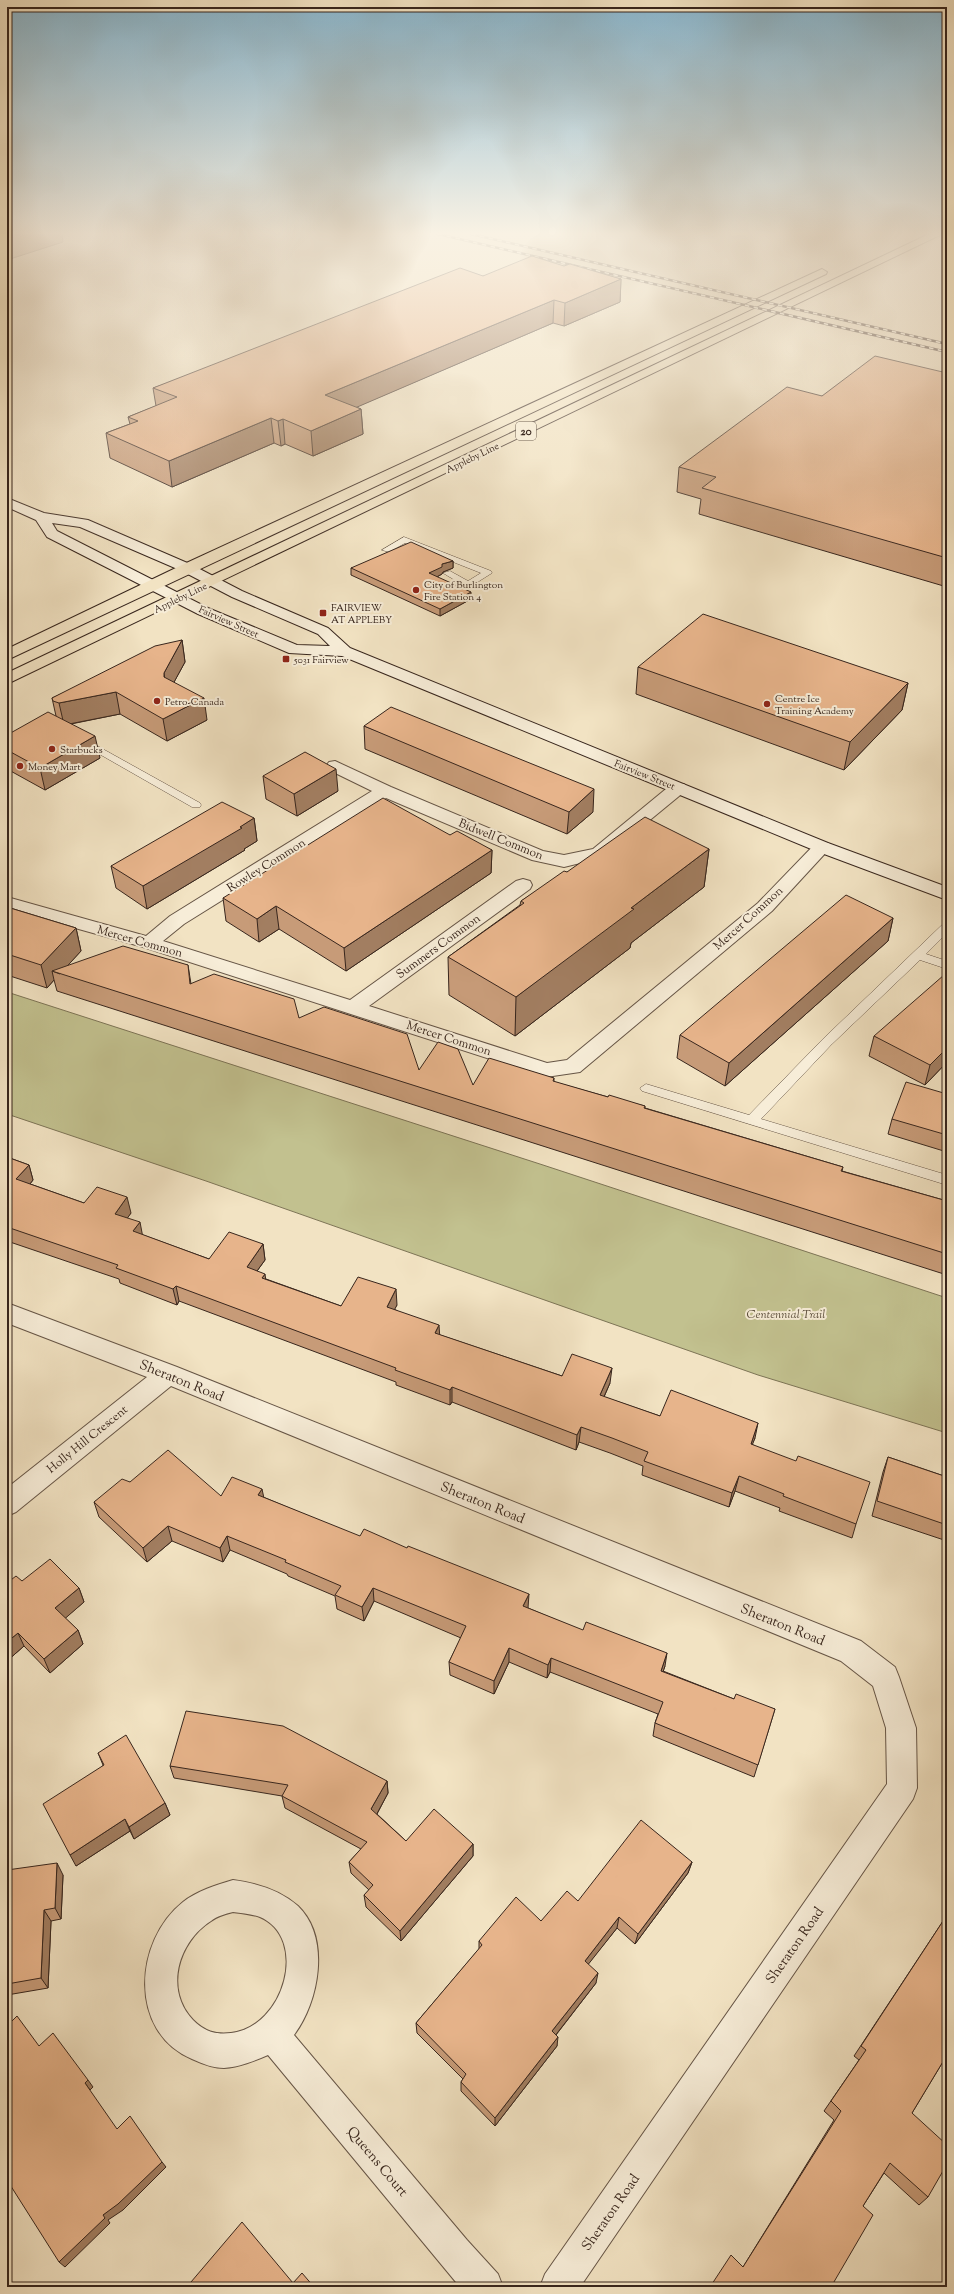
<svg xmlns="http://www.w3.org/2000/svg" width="954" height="2294" font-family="'Sorts Mill Goudy',serif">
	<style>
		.green { fill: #c2c18f; stroke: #7d7456 }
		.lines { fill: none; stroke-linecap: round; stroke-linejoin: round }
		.lane-casing { stroke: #665546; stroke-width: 1 }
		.street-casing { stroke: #665546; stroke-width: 2 }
		.secondary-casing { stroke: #38261d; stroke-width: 2 }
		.primary-casing { stroke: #38261d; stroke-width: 2 }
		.lane { fill: #f7edd8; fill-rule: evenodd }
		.street { fill: #f7edd8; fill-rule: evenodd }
		.secondary { fill: #f7edd8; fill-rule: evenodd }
		.primary { fill: #f2e3c3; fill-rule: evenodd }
		.rail-casing { stroke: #38261d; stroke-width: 2.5 }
		.rail { stroke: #f7edd8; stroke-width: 1.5; stroke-dasharray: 4.5; stroke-linecap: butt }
		.wall { fill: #c79b78; stroke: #38261d }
		.shaded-wall { fill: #a27e61; stroke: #38261d }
		.building { fill: #e7b48b; stroke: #38261d }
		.poi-dot { fill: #8f2418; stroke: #f7edd8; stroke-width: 1.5 }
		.labels { text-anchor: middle; stroke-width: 4; stroke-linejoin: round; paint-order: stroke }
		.far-street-label { font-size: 10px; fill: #38261d; stroke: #f7edd8 }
		.far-poi-label { font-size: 10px; fill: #38261d; stroke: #f7edd8; text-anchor: start }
		.shield { fill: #f7edd8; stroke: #716255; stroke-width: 1 }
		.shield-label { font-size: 11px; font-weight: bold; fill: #38261d }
		.street-label { font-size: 12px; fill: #38261d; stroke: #f7edd8 }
		.park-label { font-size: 12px; font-style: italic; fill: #5a4d3a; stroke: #f7edd8 }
		.near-street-label { font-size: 14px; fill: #38261d; stroke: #f7edd8 }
	</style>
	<rect width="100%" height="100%" fill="#f2e3c3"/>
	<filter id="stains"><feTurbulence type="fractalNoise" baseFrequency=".005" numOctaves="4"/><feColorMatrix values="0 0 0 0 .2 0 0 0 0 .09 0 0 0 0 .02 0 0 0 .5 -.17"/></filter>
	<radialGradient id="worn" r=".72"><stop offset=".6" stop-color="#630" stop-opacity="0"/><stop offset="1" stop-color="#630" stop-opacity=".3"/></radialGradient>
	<path class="green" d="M 7,992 L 543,1165 L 947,1298 L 947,1433 L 758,1375 L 206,1181 L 7,1114 Z"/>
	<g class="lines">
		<defs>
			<path id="lane" d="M 404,537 L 491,571 L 492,573 L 468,588 L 443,573 L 450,571 L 468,581 L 481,573 L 405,543 L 389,552 L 382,550 Z
				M 83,738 L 200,803 L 201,805 L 200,807 L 192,807 L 80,743 L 80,739 Z
				M 947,923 L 947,933 L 926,954 L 947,961 L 947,969 L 920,960 L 831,1045 L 761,1119 L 947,1175 L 947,1185 L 642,1091 L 640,1088 L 646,1084 L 749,1115 L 823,1039 L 943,924 Z"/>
			<path id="street" d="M 335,761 L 391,787 L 543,851 L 564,855 L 593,849 L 672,784 L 684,784 L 687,788 L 684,792 L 605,857 L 564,867 L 532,860 L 386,798 L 184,924 L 163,941 L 350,1000 L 516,881 L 523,879 L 530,881 L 532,885 L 530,889 L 369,1006 L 547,1063 L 567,1060 L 758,903 L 816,843 L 828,843 L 831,847 L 772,911 L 580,1072 L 546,1077 L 143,947 L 7,909 L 7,897 L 146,936 L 170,916 L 372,791 L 329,770 L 326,766 L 329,762 Z
				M 7,1303 L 177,1367 L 861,1641 L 895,1667 L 899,1677 L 916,1728 L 917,1788 L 913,1799 L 580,2287 L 540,2287 L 545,2274 L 887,1784 L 886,1728 L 873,1686 L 841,1661 L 171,1386 L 16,1512 L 7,1516 L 7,1488 L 147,1377 L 7,1323 Z
				M 233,1880 C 256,1883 280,1890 298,1906 C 331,1938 319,2002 294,2035 L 467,2240 L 498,2274 L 503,2287 L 460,2287 L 268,2055 C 254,2061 240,2067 224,2068 C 213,2068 203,2064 192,2059 C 128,2032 134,1941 183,1902 C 197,1891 216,1885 233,1880 ZM 233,1912 C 242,1913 252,1914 260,1917 C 309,1938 285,2027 231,2033 C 215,2035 204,2031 193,2020 C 164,1990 178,1942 211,1921 C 217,1916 225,1914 233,1912 Z"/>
			<path id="secondary" d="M 7,498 L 44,513 L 88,520 L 192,565 L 242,591 L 328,628 L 350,648 L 828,843 L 947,887 L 947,900 L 816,851 L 342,656 L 289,653 L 198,614 L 47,537 L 36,520 L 7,507 ZM 52,523 L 80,527 L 182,571 L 232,597 L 318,634 L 330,646 L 297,645 L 208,608 L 57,531 Z"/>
			<path id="primary" d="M 929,234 L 942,234 L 7,684 L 7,673 Z
				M 822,269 L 827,272 L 826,274 L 7,660 L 7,649 L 182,565 Z"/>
		</defs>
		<use href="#lane" class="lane-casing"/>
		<use href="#street" class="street-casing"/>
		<use href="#secondary" class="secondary-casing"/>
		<use href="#primary" class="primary-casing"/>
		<use href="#lane" class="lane"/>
		<use href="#street" class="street"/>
		<use href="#secondary" class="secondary"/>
		<use href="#primary" class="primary"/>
		<defs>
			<path id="rail" d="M 438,234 L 947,352
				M 471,234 L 947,344"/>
		</defs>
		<use href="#rail" class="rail-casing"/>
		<use href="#rail" class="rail"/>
	</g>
	<path class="wall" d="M 564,266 L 621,279 L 620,302 L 564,326 L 553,323 L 356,407 L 361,409 L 363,434 L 313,456 L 285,444 L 281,446 L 274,443 L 172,487 L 110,458 L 106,433 L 130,424 L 128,417 L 156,406 L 153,388 L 483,276 Z
		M 947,373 L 947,587 L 699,514 L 701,499 L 677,492 L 679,467 L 822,396 Z
		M 453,561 L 453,568 L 443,572 L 442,574 L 437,577 L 471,599 L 440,616 L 351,575 L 351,568 Z
		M 182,640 L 185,662 L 174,682 L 207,720 L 167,741 L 120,714 L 71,724 L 100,758 L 45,790 L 7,769 L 7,735 L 56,716 L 52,698 Z
		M 638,667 L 908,683 L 902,710 L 844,770 L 636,694 Z
		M 364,726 L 593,812 L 567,834 L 365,749 Z
		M 263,776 L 338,791 L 297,816 L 266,799 Z
		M 254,818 L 257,841 L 244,849 L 245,850 L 147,909 L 116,888 L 111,866 Z
		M 450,835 L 492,850 L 491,873 L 346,971 L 279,929 L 259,942 L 226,921 L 223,898 Z
		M 709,849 L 704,887 L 631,943 L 630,948 L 515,1036 L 449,995 L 448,957 L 520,905 L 521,901 L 567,872 Z
		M 7,907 L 76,928 L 81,951 L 67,966 L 188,965 L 191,984 L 299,1018 L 419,1070 L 473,1085 L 554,1078 L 554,1082 L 608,1097 L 645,1106 L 645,1108 L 843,1167 L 842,1171 L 947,1201 L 947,1275 L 57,991 L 54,980 L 47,988 L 7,975 Z
		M 893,918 L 888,941 L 725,1086 L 677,1058 L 680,1035 Z
		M 874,1036 L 947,1062 L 925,1085 L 869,1056 Z
		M 947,1094 L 947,1152 L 888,1134 L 892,1119 Z
		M 7,1157 L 29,1165 L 33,1180 L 30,1184 L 84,1203 L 131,1213 L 127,1218 L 143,1235 L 209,1259 L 263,1244 L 265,1260 L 257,1271 L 266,1279 L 341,1306 L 397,1305 L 394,1309 L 440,1335 L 562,1376 L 610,1383 L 604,1397 L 660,1416 L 755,1438 L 752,1444 L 856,1524 L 852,1538 L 779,1511 L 780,1508 L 735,1491 L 729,1507 L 642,1475 L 643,1466 L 610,1453 L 579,1442 L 576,1450 L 452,1402 L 450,1405 L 396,1385 L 396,1382 L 179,1301 L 177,1305 L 120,1283 L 119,1279 L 7,1241 Z
		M 888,1457 L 947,1477 L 947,1541 L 872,1516 L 883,1472 Z
		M 130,1482 L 221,1496 L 263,1497 L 528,1608 L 665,1666 L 663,1671 L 734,1699 L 775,1709 L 754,1777 L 653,1736 L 655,1723 L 658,1714 L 550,1672 L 547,1678 L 509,1662 L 494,1694 L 450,1675 L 449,1662 L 461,1638 L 374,1601 L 364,1621 L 337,1609 L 335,1596 L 288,1576 L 287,1574 L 230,1550 L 223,1562 L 172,1541 L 147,1562 L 99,1517 L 94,1502 Z
		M 22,1581 L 79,1588 L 84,1602 L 65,1618 L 78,1630 L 83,1644 L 50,1673 L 24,1646 L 7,1661 L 7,1583 Z
		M 98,1753 L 165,1803 L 170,1815 L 134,1839 L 130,1831 L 76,1866 L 103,1765 Z
		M 170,1766 L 387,1781 L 388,1793 L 377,1814 L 406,1841 L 473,1844 L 473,1856 L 401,1941 L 366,1907 L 364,1895 L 369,1890 L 351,1873 L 349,1862 L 361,1849 L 285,1808 L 282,1796 L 174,1778 Z
		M 692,1862 L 688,1873 L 635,1944 L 617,1928 L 588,1964 L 596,1983 L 556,2035 L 557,2046 L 495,2126 L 461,2091 L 461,2082 L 463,2079 L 417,2033 L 416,2023 L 479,1949 L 479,1941 L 541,1921 L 578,1901 Z
		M 7,1870 L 63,1875 L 61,1919 L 51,1921 L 48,1988 L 7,1995 Z
		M 947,1915 L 947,2055 L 912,2113 L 928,2197 L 919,2205 L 884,2173 L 863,2206 L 831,2287 L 743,2267 L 834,2120 L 824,2111 L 859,2060 L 854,2056 Z"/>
	<path class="shaded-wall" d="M 17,234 L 62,234 L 63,242 L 7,260 L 7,237 Z
		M 621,279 L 620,302 L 564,326 L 565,303 Z
		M 554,300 L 553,323 L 327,420 L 325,395 Z
		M 361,409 L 363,434 L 313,456 L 311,431 Z
		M 271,418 L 274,443 L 172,487 L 169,461 Z
		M 283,419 L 285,444 L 281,446 L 278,421 Z
		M 453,561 L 453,568 L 443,572 L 442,574 L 429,581 L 429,573 L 442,564 Z
		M 471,592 L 471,599 L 440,616 L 440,609 Z
		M 182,640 L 185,662 L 167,695 L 164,673 Z
		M 908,683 L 902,710 L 844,770 L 850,742 Z
		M 116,692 L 120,714 L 64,725 L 59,703 Z
		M 204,698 L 207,720 L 167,741 L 163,719 Z
		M 95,736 L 100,758 L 45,790 L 40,768 Z
		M 336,769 L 338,791 L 297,816 L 294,794 Z
		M 594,789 L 593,812 L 567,834 L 569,812 Z
		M 254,818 L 257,841 L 244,849 L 245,850 L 147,909 L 143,886 Z
		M 709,849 L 704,887 L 631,943 L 630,948 L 515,1036 L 516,997 L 631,908 Z
		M 492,850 L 491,873 L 346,971 L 344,948 Z
		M 276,906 L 279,929 L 259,942 L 257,919 Z
		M 893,918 L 888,941 L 725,1086 L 729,1063 Z
		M 76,928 L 81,951 L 60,974 L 52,971 L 54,980 L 47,988 L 41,965 Z
		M 947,1048 L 947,1062 L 925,1085 L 930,1065 Z
		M 29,1165 L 33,1180 L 21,1195 L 16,1179 Z
		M 127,1197 L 131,1213 L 119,1230 L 115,1214 Z
		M 140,1222 L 143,1238 L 133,1231 Z
		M 263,1244 L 265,1260 L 249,1282 L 247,1267 Z
		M 265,1274 L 267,1289 L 262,1278 Z
		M 176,1286 L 179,1301 L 177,1305 L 173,1289 Z
		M 396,1289 L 397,1305 L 388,1322 L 387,1307 Z
		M 439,1325 L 440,1340 L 435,1333 Z
		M 612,1368 L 610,1383 L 598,1410 L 600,1395 Z
		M 452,1387 L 452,1402 L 450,1405 L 450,1390 Z
		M 758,1423 L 755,1438 L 747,1458 L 751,1444 Z
		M 581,1427 L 579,1442 L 576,1450 L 577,1435 Z
		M 739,1476 L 735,1491 L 729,1507 L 732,1493 Z
		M 262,1489 L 265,1503 L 258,1495 Z
		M 168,1526 L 172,1541 L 147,1562 L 143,1548 Z
		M 227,1536 L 230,1550 L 223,1562 L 220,1548 Z
		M 79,1588 L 84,1602 L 61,1622 L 55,1608 Z
		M 373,1588 L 374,1601 L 364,1621 L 362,1607 Z
		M 529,1594 L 528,1608 L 522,1620 L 523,1606 Z
		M 78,1630 L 83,1644 L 50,1673 L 44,1659 Z
		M 18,1633 L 24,1646 L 7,1661 L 7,1642 Z
		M 509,1648 L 509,1662 L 494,1694 L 494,1681 Z
		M 667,1653 L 665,1666 L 659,1684 L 661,1671 Z
		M 551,1658 L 550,1672 L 547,1678 L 548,1665 Z
		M 387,1781 L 388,1793 L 373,1821 L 371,1809 Z
		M 165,1803 L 170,1815 L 134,1839 L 129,1827 Z
		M 125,1819 L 130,1831 L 76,1866 L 70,1855 Z
		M 473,1844 L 473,1856 L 401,1941 L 400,1931 Z
		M 692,1862 L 688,1873 L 635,1944 L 638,1934 Z
		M 57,1863 L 63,1875 L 61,1919 L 55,1908 Z
		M 44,1910 L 51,1921 L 48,1988 L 41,1978 Z
		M 619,1917 L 617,1928 L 583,1971 L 585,1961 Z
		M 598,1973 L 596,1983 L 551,2041 L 552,2031 Z
		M 558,2037 L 557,2046 L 495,2126 L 495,2118 Z
		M 88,2080 L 93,2087 L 90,2090 L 85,2083 Z
		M 162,2162 L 166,2167 L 123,2210 L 108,2220 L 110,2223 L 65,2267 L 59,2262 L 103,2215 Z"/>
	<path class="building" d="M 7,234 L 17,234 L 7,237 Z
		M 532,256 L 564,266 L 570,264 L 621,279 L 565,303 L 554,300 L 325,395 L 361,409 L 311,431 L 283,419 L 278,421 L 271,418 L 169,461 L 106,433 L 138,421 L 128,417 L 177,397 L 153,388 L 460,268 L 483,276 Z
		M 875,356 L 947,373 L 947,558 L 702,488 L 716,477 L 679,467 L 787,387 L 822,396 Z
		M 411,542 L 453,561 L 442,564 L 442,567 L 429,573 L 471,592 L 440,609 L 351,568 Z
		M 703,614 L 908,683 L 850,742 L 638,667 Z
		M 182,640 L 164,673 L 164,677 L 204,698 L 163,719 L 116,692 L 59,703 L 53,701 L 52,698 L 155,646 Z
		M 391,707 L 594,789 L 569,812 L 364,726 Z
		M 48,712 L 95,736 L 40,768 L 7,750 L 7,735 Z
		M 305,752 L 336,769 L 294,794 L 263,776 Z
		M 383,798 L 450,835 L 457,831 L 492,850 L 344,948 L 276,906 L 257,919 L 223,898 Z
		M 222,802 L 254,818 L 240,827 L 242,828 L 143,886 L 111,866 Z
		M 645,817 L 709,849 L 631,908 L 634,909 L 516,997 L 448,957 L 524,903 L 521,901 L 564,871 L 567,872 Z
		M 846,895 L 893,918 L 729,1063 L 680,1035 Z
		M 7,907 L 76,928 L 41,965 L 7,954 Z
		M 123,946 L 188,965 L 190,984 L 214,974 L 294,999 L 299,1018 L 324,1007 L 407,1034 L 419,1070 L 438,1042 L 458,1049 L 473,1085 L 489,1058 L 554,1078 L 553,1081 L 608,1097 L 609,1095 L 645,1106 L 644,1108 L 843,1167 L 841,1171 L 947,1201 L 947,1254 L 52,971 Z
		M 944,975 L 947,976 L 947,1048 L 930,1065 L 874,1036 Z
		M 906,1082 L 947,1094 L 947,1135 L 892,1119 Z
		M 7,1157 L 29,1165 L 16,1179 L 84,1203 L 97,1187 L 127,1197 L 115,1214 L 140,1222 L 133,1231 L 209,1259 L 229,1232 L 263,1244 L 247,1267 L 265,1274 L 262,1278 L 341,1306 L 358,1277 L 396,1289 L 387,1307 L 439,1325 L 435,1333 L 562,1376 L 572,1354 L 612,1368 L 600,1395 L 660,1416 L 671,1390 L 758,1423 L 751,1444 L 796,1461 L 798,1456 L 870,1482 L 856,1524 L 783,1496 L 784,1494 L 739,1476 L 732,1493 L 644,1461 L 648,1452 L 612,1438 L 581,1427 L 577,1435 L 452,1387 L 450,1390 L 395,1370 L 396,1368 L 176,1286 L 173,1289 L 116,1268 L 118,1265 L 7,1227 Z
		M 168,1450 L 221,1496 L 232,1477 L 262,1489 L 258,1495 L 360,1536 L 364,1529 L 407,1548 L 408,1546 L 529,1594 L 523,1606 L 583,1630 L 586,1622 L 667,1653 L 661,1671 L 734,1699 L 736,1694 L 775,1709 L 758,1765 L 655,1723 L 663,1702 L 551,1658 L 548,1665 L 509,1648 L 494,1681 L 449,1662 L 466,1626 L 373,1588 L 362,1607 L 335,1595 L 341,1586 L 285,1562 L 286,1560 L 227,1536 L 220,1548 L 168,1526 L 143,1548 L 94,1502 L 122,1479 L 130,1482 Z
		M 888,1457 L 947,1477 L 947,1525 L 877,1501 Z
		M 50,1559 L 79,1588 L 55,1608 L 78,1630 L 44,1659 L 18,1633 L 7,1642 L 7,1583 L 16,1576 L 22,1581 Z
		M 186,1711 L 283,1726 L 387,1781 L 371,1809 L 406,1841 L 434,1809 L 473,1844 L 400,1931 L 364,1895 L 373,1885 L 349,1862 L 367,1842 L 282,1796 L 288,1785 L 170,1766 Z
		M 126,1735 L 165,1803 L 129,1827 L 125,1819 L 70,1855 L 43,1804 L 104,1765 L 98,1753 Z
		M 641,1820 L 692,1862 L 638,1934 L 619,1917 L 585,1961 L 598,1973 L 552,2031 L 558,2037 L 495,2118 L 461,2082 L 466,2074 L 416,2023 L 482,1945 L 479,1941 L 516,1897 L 541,1921 L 567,1891 L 578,1901 Z
		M 57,1863 L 55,1908 L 44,1910 L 41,1978 L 7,1984 L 7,1870 Z
		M 947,1915 L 947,2055 L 912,2113 L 947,2145 L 947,2164 L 928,2197 L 890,2163 L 863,2206 L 873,2215 L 831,2287 L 710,2287 L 731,2255 L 743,2267 L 841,2111 L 831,2101 L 866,2050 L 861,2046 Z
		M 17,2016 L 39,2046 L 53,2033 L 88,2080 L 85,2083 L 117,2129 L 130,2116 L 162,2162 L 118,2204 L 103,2215 L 105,2218 L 59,2262 L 7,2180 L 7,2026 Z
		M 242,2222 L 293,2283 L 302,2273 L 314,2287 L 195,2287 L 191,2282 Z"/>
	<linearGradient id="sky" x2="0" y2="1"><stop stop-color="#89b8d1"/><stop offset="0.42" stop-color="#f9f2e4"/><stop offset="1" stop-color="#f9f2e4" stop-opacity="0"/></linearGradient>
	<rect width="954" height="555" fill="url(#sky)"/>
	<g class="poi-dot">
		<circle cx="416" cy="590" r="4"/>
		<rect x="319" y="609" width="8" height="8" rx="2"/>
		<rect x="282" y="655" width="8" height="8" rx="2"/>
		<circle cx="157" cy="701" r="4"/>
		<circle cx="767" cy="704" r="4"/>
		<circle cx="52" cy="749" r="4"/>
		<circle cx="20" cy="766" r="4"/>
	</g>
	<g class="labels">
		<g class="far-street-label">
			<text transform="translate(472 457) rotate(-26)" y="4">Appleby Line</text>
			<text transform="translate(180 597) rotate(-26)" y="4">Appleby Line</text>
			<text transform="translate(229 621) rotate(24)" y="4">Fairview Street</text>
			<text transform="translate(645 774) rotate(22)" y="4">Fairview Street</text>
		</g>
		<g class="far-poi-label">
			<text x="424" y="588">City of Burlington<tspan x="424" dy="12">Fire Station 4</tspan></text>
			<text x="331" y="611">FAIRVIEW<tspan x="331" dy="12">AT APPLEBY</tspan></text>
			<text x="294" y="663">5031 Fairview</text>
			<text x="775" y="702">Centre Ice<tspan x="775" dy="12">Training Academy</tspan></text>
			<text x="165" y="705">Petro-Canada</text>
			<text x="60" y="753">Starbucks</text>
			<text x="28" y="770">Money Mart</text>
		</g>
		<rect class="shield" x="516" y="422" width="20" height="18" rx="3"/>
		<g class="shield-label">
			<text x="526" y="435">20</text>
		</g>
		<g class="street-label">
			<text transform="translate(501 839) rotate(22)" y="4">Bidwell Common</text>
			<text transform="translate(266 865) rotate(-32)" y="4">Rowley Common</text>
			<text transform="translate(748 918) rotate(-42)" y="4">Mercer Common</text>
			<text transform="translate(140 941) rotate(16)" y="4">Mercer Common</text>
			<text transform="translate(438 946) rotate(-36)" y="4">Summers Common</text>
			<text transform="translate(449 1038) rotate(18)" y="4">Mercer Common</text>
			<text transform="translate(87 1439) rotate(-39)" y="4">Holly Hill Crescent</text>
		</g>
		<g class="park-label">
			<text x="786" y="1318">Centennial Trail</text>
		</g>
		<g class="near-street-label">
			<text transform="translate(182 1380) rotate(22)" y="5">Sheraton Road</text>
			<text transform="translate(483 1502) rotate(22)" y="5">Sheraton Road</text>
			<text transform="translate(783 1624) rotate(22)" y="5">Sheraton Road</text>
			<text transform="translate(794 1945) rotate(-55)" y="5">Sheraton Road</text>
			<text transform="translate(378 2161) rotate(50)" y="5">Queens Court</text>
			<text transform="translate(610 2212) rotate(-55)" y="5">Sheraton Road</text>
		</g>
	</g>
	<rect width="954" height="2294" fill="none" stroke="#f2e3c3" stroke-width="24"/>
	<rect x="8" y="8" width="938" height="2278" fill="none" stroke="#38261d" stroke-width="2"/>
	<rect x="12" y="12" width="930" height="2270" fill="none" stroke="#38261d"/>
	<rect width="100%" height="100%" filter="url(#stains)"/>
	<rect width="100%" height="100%" fill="url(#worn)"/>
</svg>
